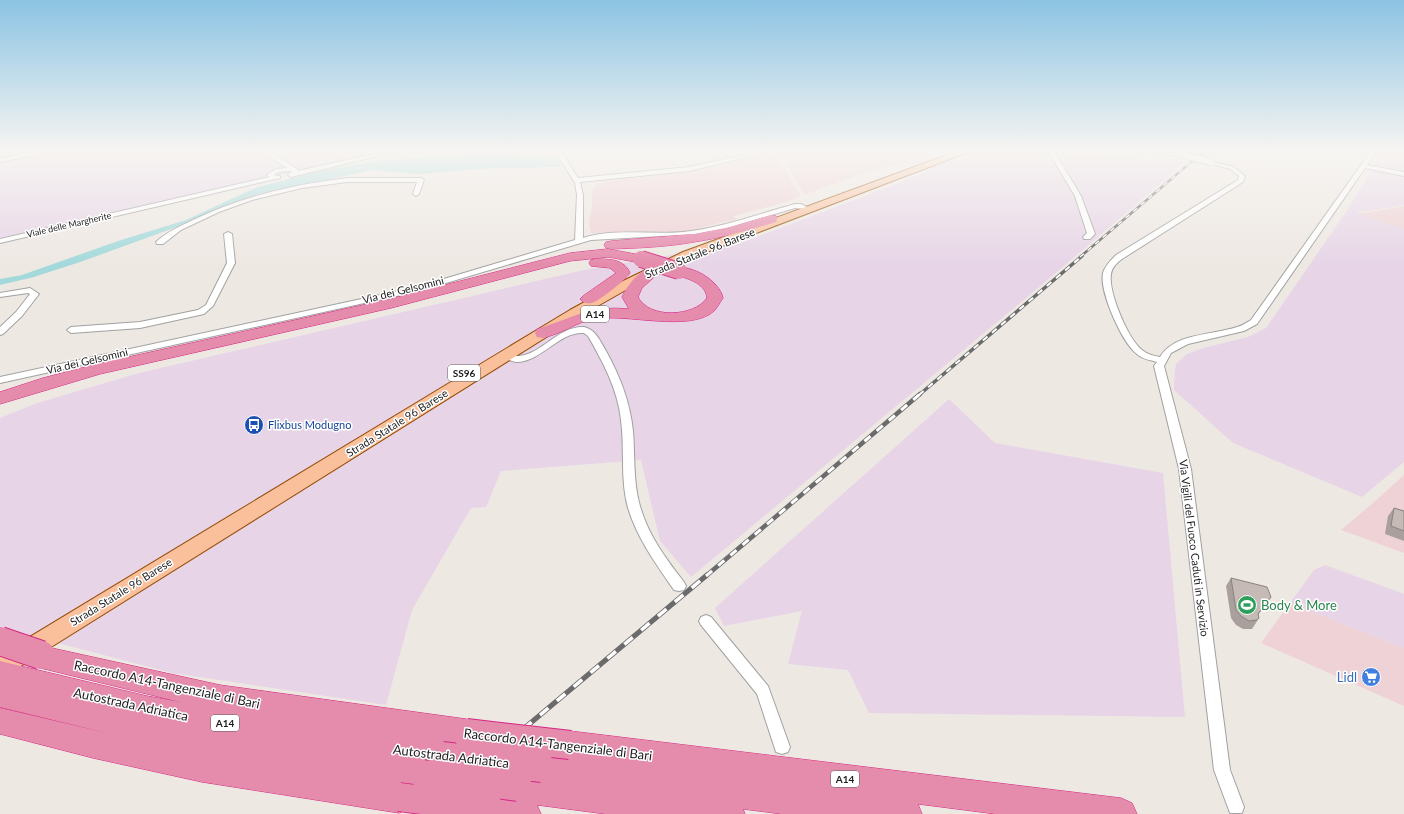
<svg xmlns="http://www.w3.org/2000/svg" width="1404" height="814" font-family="Lato,sans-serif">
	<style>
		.commercial { fill: #efd2d6 }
		.industrial { fill: #e7d5e7 }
		.water { fill: #a3d9db }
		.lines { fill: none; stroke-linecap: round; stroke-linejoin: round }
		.street-casing { stroke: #a1a1a1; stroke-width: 2 }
		.primary-casing { stroke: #934903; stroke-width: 2 }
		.highway-casing { stroke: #d52782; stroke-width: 1 }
		.street { fill: #fff; fill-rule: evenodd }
		.primary { fill: #fac09b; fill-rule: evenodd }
		.highway { fill: #e58bac; fill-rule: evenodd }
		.rail-far3-casing { stroke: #6b6b6b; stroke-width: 2.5 }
		.rail-far2-casing { stroke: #6b6b6b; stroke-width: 3.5 }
		.rail-far1-casing { stroke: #6b6b6b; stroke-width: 4.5 }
		.rail-casing { stroke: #6b6b6b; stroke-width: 5 }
		.rail-far3 { stroke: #fff; stroke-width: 1.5; stroke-dasharray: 5; stroke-linecap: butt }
		.rail-far2 { stroke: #fff; stroke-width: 2; stroke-dasharray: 6; stroke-linecap: butt }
		.rail-far1 { stroke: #fff; stroke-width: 3; stroke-dasharray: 8; stroke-linecap: butt }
		.rail { stroke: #fff; stroke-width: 3.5; stroke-dasharray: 11; stroke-linecap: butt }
		.street-bridge-casing { stroke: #a1a1a1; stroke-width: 8; stroke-linecap: butt }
		.highway-bridge-far1-casing { stroke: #d52782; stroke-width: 18; stroke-linecap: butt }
		.highway-bridge-casing { stroke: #d52782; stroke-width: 30; stroke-linecap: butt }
		.street-bridge { stroke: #fff; stroke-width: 6 }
		.highway-bridge-far1 { stroke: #e58bac; stroke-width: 16 }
		.highway-bridge { stroke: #e58bac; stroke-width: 28 }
		.wall { fill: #a9a09d }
		.building { fill: #c5bab6; stroke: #8a827f }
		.labels { text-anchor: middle; stroke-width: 3; stroke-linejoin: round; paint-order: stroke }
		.far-street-label { font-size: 9px; fill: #1d1d1d; stroke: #fff }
		.shield { fill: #fff; stroke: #616161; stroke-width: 1 }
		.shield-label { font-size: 10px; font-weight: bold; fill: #1d1d1d }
		.street-label { font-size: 11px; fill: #1d1d1d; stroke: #fff }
		.transit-label { font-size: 11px; fill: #164399; stroke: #fff; text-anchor: start }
		.near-leisure-label { font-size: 13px; fill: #27864d; stroke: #fff; text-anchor: start }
		.near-shop-label { font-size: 13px; fill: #366cbe; stroke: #fff; text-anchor: end }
		.near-street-label { font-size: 13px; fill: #1d1d1d; stroke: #fff }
	</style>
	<rect width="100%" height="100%" fill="#eee8e3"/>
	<path class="commercial" d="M 776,153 L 801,196 L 787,202 L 733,216 L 737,219 L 681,232 L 591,233 L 589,224 L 592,205 L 592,191 L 597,184 L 609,181 L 682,173 Z
		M 786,163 L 901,163 L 858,175 L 804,195 Z
		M 1404,206 L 1404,229 L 1358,214 Z
		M 1404,475 L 1404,553 L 1341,530 L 1373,503 Z
		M 1290,603 L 1404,648 L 1404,706 L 1261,643 Z"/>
	<path class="industrial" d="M 0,151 L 387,151 L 0,238 Z
		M 786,151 L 1047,151 L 1052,153 L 1187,161 L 1025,299 L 691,577 L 660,541 L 641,460 L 501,471 L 486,507 L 471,508 L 412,610 L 386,705 L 172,673 L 0,628 L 0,418 L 37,403 L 139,373 L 584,270 L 741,243 L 933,170 L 907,163 L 790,163 Z
		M 1383,151 L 1404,151 L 1404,205 L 1356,213 L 1404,229 L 1404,462 L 1362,497 L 1233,443 L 1174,390 L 1175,371 L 1176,364 L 1187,354 L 1203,348 L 1248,337 L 1266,328 L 1346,212 Z
		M 949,399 L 995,443 L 1163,473 L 1185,717 L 869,713 L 848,670 L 788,664 L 802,611 L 724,626 L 715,608 Z
		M 1325,565 L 1404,594 L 1404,648 L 1290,603 L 1314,570 Z"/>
	<path class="water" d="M 479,153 L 511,153 L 556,157 L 562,167 L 493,168 L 419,174 L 373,170 L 258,194 L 174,228 L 80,262 L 34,277 L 0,285 L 0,279 L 22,275 L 118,241 L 186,220 L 255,188 L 315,172 L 376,161 Z"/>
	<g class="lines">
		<defs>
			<path id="street" d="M 39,151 L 54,151 L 0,162 L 0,158 Z
				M 261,151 L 269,151 L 297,169 L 298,171 L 386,151 L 398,151 L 291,177 L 288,175 L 292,171 L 279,172 L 274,175 L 280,176 L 280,178 L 0,243 L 0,239 L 269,177 L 267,175 L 268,174 L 276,169 L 287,168 Z
				M 555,151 L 561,151 L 578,178 L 689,167 L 761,151 L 773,151 L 689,171 L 580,182 L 583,195 L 583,238 C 615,228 650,235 683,232 C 722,228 758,214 795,204 L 801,204 L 807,207 L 804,209 L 795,208 L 727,228 L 696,234 L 591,240 L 419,291 L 0,383 L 0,377 L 417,287 L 575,240 L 577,195 L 575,183 Z
				M 1048,151 L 1054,151 L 1081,196 L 1095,234 L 1090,239 L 1084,239 L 1083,237 L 1087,233 L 1075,196 Z
				M 1145,151 L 1164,151 L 1189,156 L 1186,158 Z
				M 1371,151 L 1377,151 L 1367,165 L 1404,172 L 1404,176 L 1365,168 L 1257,324 L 1244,331 L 1188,344 L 1171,353 L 1164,366 L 1191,469 L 1230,770 L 1244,807 L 1242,813 L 1230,813 L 1214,770 L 1179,469 L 1154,366 L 1157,362 C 1150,360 1142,359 1137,354 C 1122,343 1099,291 1103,273 C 1105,266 1111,260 1116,255 L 1238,180 L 1239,176 L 1230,169 L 1209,163 L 1209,161 L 1234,167 L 1245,176 L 1243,182 L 1122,259 C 1117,263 1112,267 1111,274 C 1108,292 1128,339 1142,350 C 1147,354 1154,356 1160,357 C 1174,333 1213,335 1237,327 C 1242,326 1246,323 1251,320 Z
				M 347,178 L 421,178 L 424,180 L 419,194 L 416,196 L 413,194 L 417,182 L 347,182 L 302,188 L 252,200 L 219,212 L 181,230 L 163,244 L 157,244 L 156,242 C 166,232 181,226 193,220 C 243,196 292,185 347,178 Z
				M 228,232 L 232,234 L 235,263 L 213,306 L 204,314 L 140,328 L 71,333 L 67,330 L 71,327 L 140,322 L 198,310 L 206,305 L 227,263 L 224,234 Z
				M 30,288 L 39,294 L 22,316 L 3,334 L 0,335 L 0,327 L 16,312 L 30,294 L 28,293 L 0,297 L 0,293 Z
				M 584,327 C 596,330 600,341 606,351 C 620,376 630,402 633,431 C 635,456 633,482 640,506 C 648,535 666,559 684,582 L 686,586 L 684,590 L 679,591 L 674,590 C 656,564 637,538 628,508 C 620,479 625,450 621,420 C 618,390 603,362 588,336 L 584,333 C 560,331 543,360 518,362 C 513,362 507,359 503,358 L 501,356 L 506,353 C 510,354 514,356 518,356 C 542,355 557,326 584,327 Z
				M 706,615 L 711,617 L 768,686 L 790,747 L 788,752 L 782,754 L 776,752 L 757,694 L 701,625 L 699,621 L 701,617 Z"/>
			<path id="primary" d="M 958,151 L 971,151 L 691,258 L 631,287 L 580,316 L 8,674 L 0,677 L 0,655 L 570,310 L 623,281 L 683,252 Z"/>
			<path id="highway" d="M 771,215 L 776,216 L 777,219 L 776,222 C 749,230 722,238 694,242 C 667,247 639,248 611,249 L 606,248 L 604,245 L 606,242 L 611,241 L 694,234 L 731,227 Z
				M 608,249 L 646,256 L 648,259 L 646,262 L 641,263 L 608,257 L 570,261 L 391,308 L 100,374 L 0,404 L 0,392 L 43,378 L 97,364 L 390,299 L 570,253 Z
				M 596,259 C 610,259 624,259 630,273 C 624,281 602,299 592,303 C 589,304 586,303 583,302 L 580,299 L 583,296 L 616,273 L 610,268 L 591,266 L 589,263 L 591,260 Z
				M 655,266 L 660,267 L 662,270 L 642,288 L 638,297 C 649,319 694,317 707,298 C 705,282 687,279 674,274 L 672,271 L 674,268 C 691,264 719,280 723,298 C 720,302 718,307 714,311 C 690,333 626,313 594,319 C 577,322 561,334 543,338 L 537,337 L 535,333 L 537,329 C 573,318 589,305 629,309 L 622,297 C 628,284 640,269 655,266 Z
				M 38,645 L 220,685 L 466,719 L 476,723 L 481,733 L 476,743 L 466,747 L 449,744 L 453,746 L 457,756 L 453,766 L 442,771 L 437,770 L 438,774 L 434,785 L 423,789 L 411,787 L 415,797 L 410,808 L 399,813 L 202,782 L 93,758 L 0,734 L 0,708 L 111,734 L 0,707 L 0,661 L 147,696 L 180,702 L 28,665 L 24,657 L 28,649 Z
				M 570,731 L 1121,798 L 1132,803 L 1137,814 L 996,814 L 918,804 L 922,814 L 782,814 L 743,809 L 745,814 L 606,814 L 537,805 L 541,814 L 476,814 L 474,809 L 479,798 L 490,793 L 506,795 L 502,787 L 507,776 L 518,771 L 529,773 L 527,768 L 531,757 L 542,753 L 560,755 L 555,745 L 559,735 Z"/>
		</defs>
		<use href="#street" class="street-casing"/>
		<use href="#primary" class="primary-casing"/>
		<use href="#highway" class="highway-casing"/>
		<use href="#street" class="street"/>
		<use href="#primary" class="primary"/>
		<use href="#highway" class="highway"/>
		<defs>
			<path id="rail-far3" d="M 1080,257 L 1204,151"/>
			<path id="rail-far2" d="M 919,395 L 1082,256"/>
			<path id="rail-far1" d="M 706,576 L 920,394"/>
			<path id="rail" d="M 422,814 L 707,575"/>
		</defs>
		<use href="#rail-far3" class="rail-far3-casing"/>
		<use href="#rail-far2" class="rail-far2-casing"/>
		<use href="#rail-far1" class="rail-far1-casing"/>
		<use href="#rail" class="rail-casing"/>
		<use href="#rail-far3" class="rail-far3"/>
		<use href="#rail-far2" class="rail-far2"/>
		<use href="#rail-far1" class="rail-far1"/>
		<use href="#rail" class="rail"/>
		<defs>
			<path id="street-bridge" d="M 1186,156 L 1211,162"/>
			<path id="highway-bridge-far1" d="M 641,259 L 679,271"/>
			<path id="highway-bridge" d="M 0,641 L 41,655
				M 466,733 L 570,745
				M 442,756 L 542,768
				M 423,774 L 518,787
				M 399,797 L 490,809"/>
		</defs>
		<use href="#street-bridge" class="street-bridge-casing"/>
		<use href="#highway-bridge-far1" class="highway-bridge-far1-casing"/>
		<use href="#highway-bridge" class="highway-bridge-casing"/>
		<use href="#street-bridge" class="street-bridge"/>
		<use href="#highway-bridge-far1" class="highway-bridge-far1"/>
		<use href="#highway-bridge" class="highway-bridge"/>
	</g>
	<path class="wall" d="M 1394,508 L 1404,511 L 1404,541 L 1385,534 L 1388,516 Z
		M 1231,578 L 1271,597 L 1258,615 L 1259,618 L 1252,629 L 1243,629 L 1236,625 L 1231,618 L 1226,586 Z"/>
	<path class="building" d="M 1394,508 L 1404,511 L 1404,531 L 1391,526 Z
		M 1231,578 L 1267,587 L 1271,597 L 1258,614 L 1259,618 L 1257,620 L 1249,621 L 1241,616 L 1236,610 Z"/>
	<linearGradient id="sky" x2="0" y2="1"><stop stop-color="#8cc3e3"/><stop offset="0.57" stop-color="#f7f5f2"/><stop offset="1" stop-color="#f7f5f2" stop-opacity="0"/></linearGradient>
	<rect width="1404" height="265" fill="url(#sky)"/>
	<defs>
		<symbol id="bus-disc" viewBox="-11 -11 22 22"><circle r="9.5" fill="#1a4fb4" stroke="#fff"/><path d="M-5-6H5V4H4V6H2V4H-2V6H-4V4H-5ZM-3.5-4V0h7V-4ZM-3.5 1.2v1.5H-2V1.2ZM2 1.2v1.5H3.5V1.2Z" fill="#fff"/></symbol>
		<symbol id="stadium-disc" viewBox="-11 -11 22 22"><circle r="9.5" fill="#2e9e5b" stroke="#fff"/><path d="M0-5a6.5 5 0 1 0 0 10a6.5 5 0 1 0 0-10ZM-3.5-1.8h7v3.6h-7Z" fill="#fff"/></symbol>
		<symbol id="supermarket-disc" viewBox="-11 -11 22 22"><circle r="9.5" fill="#3f7fe0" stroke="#fff"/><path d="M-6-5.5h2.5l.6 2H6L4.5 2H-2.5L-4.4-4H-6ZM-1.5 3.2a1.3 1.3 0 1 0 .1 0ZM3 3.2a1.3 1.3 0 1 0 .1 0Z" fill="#fff"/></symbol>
	</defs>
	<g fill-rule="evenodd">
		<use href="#bus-disc" x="243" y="414" width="22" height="22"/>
		<use href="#stadium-disc" x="1236" y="594" width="22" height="22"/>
		<use href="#supermarket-disc" x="1360" y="666" width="22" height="22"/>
	</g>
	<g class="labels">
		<g class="far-street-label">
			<text transform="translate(69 225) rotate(-13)" y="3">Viale delle Margherite</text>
		</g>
		<g class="shield">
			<rect x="581" y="306" width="28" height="16" rx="3"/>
			<rect x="448" y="365" width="32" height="16" rx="3"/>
			<rect x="211" y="715" width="28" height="16" rx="3"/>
			<rect x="831" y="771" width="28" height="16" rx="3"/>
		</g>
		<g class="shield-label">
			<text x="595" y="318">A14</text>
			<text x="464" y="377">SS96</text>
			<text x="225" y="727">A14</text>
			<text x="845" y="783">A14</text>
		</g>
		<g class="street-label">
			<text transform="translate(700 253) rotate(-22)" y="4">Strada Statale 96 Barese</text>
			<text transform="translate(403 290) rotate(-14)" y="4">Via dei Gelsomini</text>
			<text transform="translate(87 361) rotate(-13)" y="4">Via dei Gelsomini</text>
			<text transform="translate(397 423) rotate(-32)" y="4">Strada Statale 96 Barese</text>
			<text transform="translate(1194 548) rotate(83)" y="4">Via Vigili del Fuoco Caduti in Servizio</text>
			<text transform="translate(121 592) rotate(-32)" y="4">Strada Statale 96 Barese</text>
		</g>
		<g class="transit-label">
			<text x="268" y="429">Flixbus Modugno</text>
		</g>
		<g class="near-leisure-label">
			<text x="1261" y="610">Body &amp; More</text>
		</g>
		<g class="near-shop-label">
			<text x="1357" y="682">Lidl</text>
		</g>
		<g class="near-street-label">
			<text transform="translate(167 684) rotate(12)" y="5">Raccordo A14-Tangenziale di Bari</text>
			<text transform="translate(131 704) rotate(12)" y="5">Autostrada Adriatica</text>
			<text transform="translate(558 744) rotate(7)" y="5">Raccordo A14-Tangenziale di Bari</text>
			<text transform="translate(451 756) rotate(7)" y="5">Autostrada Adriatica</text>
		</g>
	</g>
</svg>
